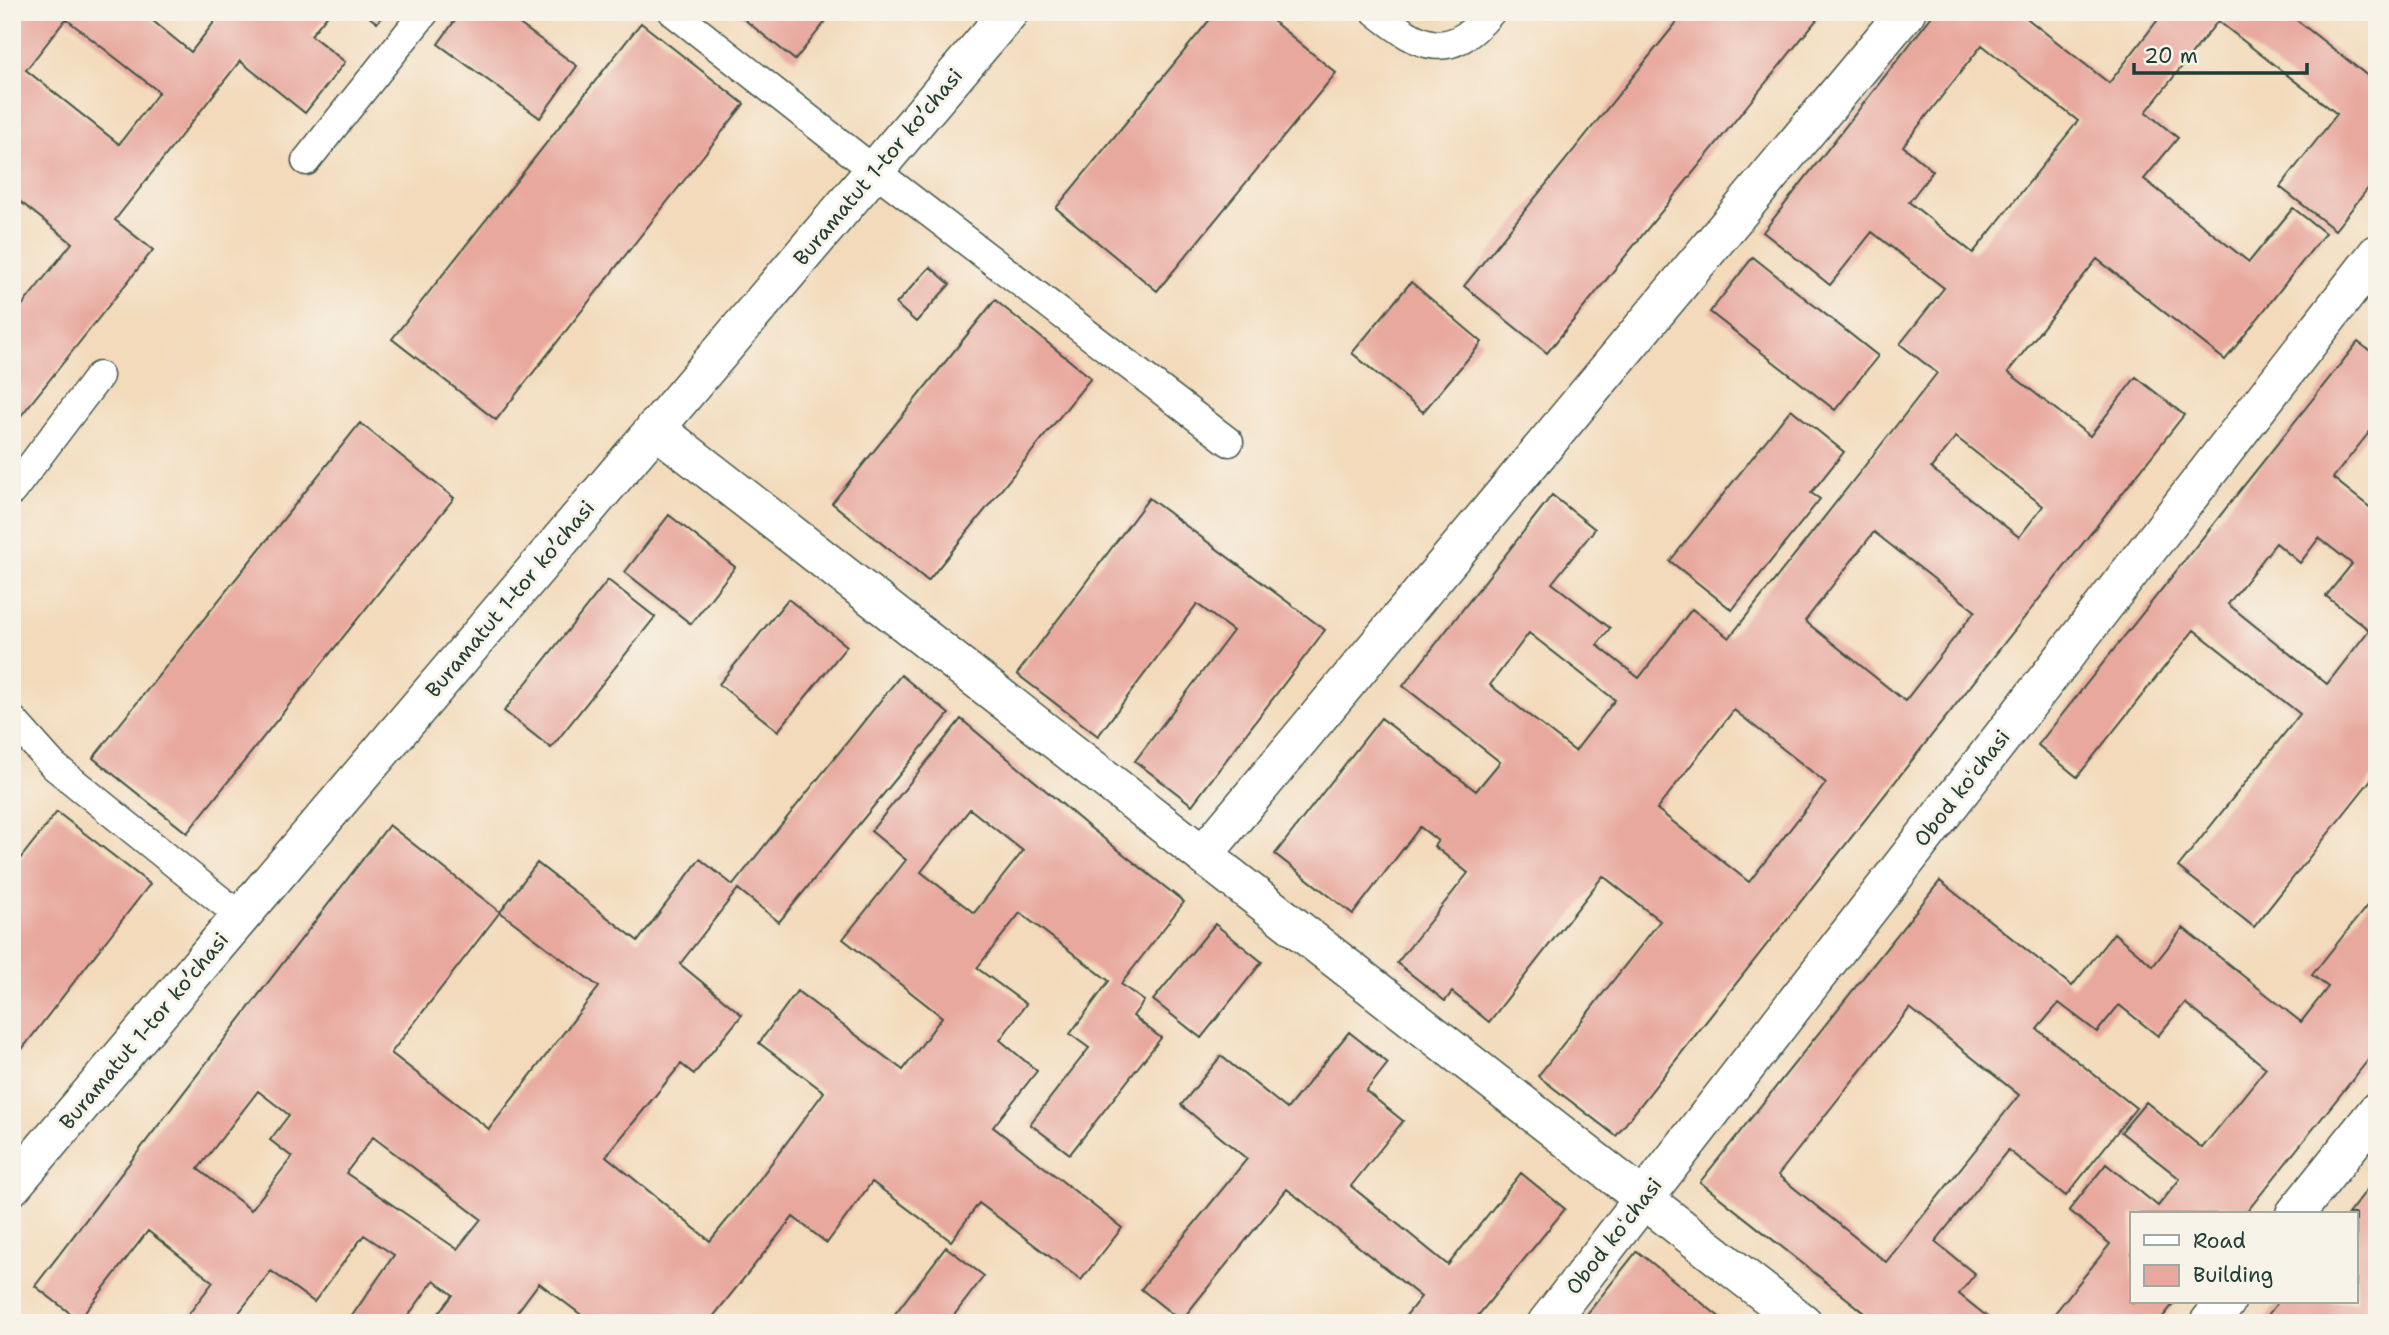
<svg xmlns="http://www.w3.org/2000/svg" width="2389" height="1335" font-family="'Shantell Sans',sans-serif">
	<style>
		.building { fill: #e8a89e; fill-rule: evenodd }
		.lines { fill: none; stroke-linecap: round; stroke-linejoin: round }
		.service-casing { stroke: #3f5548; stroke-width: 31 }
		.minor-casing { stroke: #3f5548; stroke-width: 41 }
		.service { stroke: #fff; stroke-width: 28 }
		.minor { stroke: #fff; stroke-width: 38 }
		.labels { text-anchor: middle; stroke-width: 6; stroke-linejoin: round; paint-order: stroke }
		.street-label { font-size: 21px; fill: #1f3d34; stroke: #f7f3e8 }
	</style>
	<rect width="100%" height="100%" fill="#f7f3e8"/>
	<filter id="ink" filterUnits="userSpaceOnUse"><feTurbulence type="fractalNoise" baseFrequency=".0143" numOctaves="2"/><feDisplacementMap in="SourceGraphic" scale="14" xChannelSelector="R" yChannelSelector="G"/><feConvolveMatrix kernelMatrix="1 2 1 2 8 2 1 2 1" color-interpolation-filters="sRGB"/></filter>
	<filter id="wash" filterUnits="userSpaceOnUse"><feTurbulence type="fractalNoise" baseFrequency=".00686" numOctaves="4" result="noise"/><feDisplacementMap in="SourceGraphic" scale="28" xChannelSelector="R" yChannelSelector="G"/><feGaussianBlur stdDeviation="1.57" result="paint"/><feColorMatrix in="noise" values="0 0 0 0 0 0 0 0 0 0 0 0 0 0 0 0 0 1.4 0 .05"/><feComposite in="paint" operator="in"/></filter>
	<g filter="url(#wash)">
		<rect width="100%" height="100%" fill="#f3daba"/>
		<g id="blocks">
			<path class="building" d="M 12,12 L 142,12 L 191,52 L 222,12 L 330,12 L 311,35 L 345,62 L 305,113 L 240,61 L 115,220 L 153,250 L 12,427 L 12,318 L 72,243 L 12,195 ZM 66,19 L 159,92 L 119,144 L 26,70 Z
				M 363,12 L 385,12 L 377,23 Z
				M 461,12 L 503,12 L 577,66 L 540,118 L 438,44 Z
				M 735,12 L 833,12 L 795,60 Z
				M 1216,12 L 1262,12 L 1336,73 L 1157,291 L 1056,208 Z
				M 1685,12 L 1823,12 L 1547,353 L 1464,286 Z
				M 1935,12 L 2019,12 L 2109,83 L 2164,12 L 2290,12 L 2289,14 L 2373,80 L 2377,75 L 2377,177 L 2335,230 L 2280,187 L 2337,114 L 2218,21 L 2146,112 L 2178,138 L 2144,179 L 2249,262 L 2293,208 L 2325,233 L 2225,360 L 2097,259 L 2008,372 L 2090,436 L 2136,377 L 2184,415 L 1616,1136 L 1538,1076 L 1660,921 L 1603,876 L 1489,1022 L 1452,992 L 1445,1001 L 1397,963 L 1468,873 L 1434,846 L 1438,841 L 1420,827 L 1353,914 L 1275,854 L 1381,718 L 1476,791 L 1500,762 L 1403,686 L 1552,495 L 1595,529 L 1552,583 L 1610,628 L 1597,645 L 1639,678 L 1692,609 L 1729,638 L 1863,468 L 1937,373 L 1900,344 L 1944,288 L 1872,232 L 1830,285 L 1763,232 ZM 1982,45 L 2078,121 L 1973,253 L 1909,202 L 1933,171 L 1903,146 ZM 1956,437 L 2043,506 L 2019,537 L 1931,468 ZM 1874,532 L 1975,611 L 1905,701 L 1805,621 ZM 1529,633 L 1615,700 L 1575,751 L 1490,685 ZM 1734,710 L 1826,783 L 1749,882 L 1657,809 Z
				M 641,23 L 744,104 L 496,420 L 392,339 Z
				M 1753,257 L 1878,356 L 1835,410 L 1710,312 Z
				M 930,267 L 950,284 L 916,322 L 896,304 Z
				M 1411,282 L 1482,342 L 1423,412 L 1352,353 Z
				M 995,300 L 1091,378 L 928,581 L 832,503 Z
				M 2358,342 L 2377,356 L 2377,427 L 2375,425 L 2333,478 L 2377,513 L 2377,772 L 2254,927 L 2178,867 L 2300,714 L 2194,630 L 2077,777 L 2038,745 ZM 2319,538 L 2352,564 L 2326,596 L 2369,630 L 2327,684 L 2228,604 L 2276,543 L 2300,563 Z
				M 1791,409 L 1844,452 L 1811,493 L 1820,499 L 1732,610 L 1670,561 Z
				M 360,423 L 454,498 L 187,833 L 93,758 Z
				M 1149,498 L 1325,630 L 1192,805 L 1135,761 L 1233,631 L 1197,604 L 1098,736 L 1017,674 Z
				M 669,515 L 735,567 L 691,624 L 625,572 Z
				M 608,580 L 655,617 L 551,748 L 504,711 Z
				M 788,599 L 847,646 L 778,731 L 719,684 Z
				M 901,675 L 949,714 L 779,922 L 738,889 L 680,964 L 742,1015 L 694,1074 L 681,1064 L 606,1156 L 710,1241 L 753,1188 L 824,1092 L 759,1043 L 797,991 L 903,1070 L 942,1017 L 843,939 L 906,860 L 871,831 L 961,719 L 1088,826 L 1184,902 L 1121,984 L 1144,1001 L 1133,1016 L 1161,1038 L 1070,1154 L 1030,1124 L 1089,1048 L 1070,1034 L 1109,981 L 1020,913 L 977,968 L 1026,1004 L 1000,1040 L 1037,1071 L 993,1127 L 1122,1228 L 1081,1280 L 979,1203 L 951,1241 L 872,1182 L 827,1243 L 793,1217 L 708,1323 L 592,1323 L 539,1283 L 509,1323 L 431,1323 L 453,1295 L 434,1280 L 403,1323 L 347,1323 L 394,1255 L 364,1235 L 314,1302 L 271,1271 L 231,1323 L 182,1323 L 213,1282 L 148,1231 L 79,1320 L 35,1286 L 389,825 L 500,912 L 391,1053 L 489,1129 L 599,987 L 500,912 L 537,863 L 638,941 L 700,859 L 733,885 ZM 970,809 L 1023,851 L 974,913 L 921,872 ZM 258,1091 L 289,1115 L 270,1140 L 292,1157 L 251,1210 L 198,1169 ZM 373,1137 L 481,1219 L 457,1249 L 346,1173 Z
				M 57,812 L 150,884 L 12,1062 L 12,869 Z
				M 1940,881 L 2072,986 L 2114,933 L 2153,966 L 2183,928 L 2301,1022 L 2328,987 L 2312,975 L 2377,893 L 2377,1049 L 2245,1214 L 2132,1214 L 2132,1302 L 2175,1302 L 2158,1323 L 2047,1323 L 2110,1244 L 2069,1210 L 2106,1164 L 2158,1206 L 2180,1179 L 2121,1132 L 2146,1102 L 2202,1148 L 2266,1068 L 2185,1003 L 2158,1036 L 2119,1005 L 2097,1032 L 2059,1003 L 2037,1029 L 2136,1108 L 2066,1196 L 2008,1150 L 1935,1242 L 1975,1274 L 1959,1294 L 1995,1323 L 1857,1323 L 1865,1313 L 1700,1182 ZM 1910,1008 L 2019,1095 L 1886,1262 L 1778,1175 Z
				M 1215,924 L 1262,962 L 1201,1038 L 1153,1000 Z
				M 1349,1032 L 1388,1063 L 1366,1091 L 1403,1121 L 1351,1186 L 1448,1265 L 1521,1173 L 1565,1209 L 1472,1323 L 1400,1323 L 1421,1297 L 1287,1189 L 1181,1321 L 1141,1289 L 1247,1159 L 1181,1105 L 1221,1056 L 1287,1109 Z
				M 2377,1177 L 2377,1323 L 2262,1323 L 2278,1302 L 2356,1302 L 2356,1214 L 2348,1214 Z
				M 946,1247 L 984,1276 L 948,1323 L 888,1323 Z
				M 1637,1251 L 1727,1323 L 1580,1323 Z"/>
		</g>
	</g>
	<g filter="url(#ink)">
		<use href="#blocks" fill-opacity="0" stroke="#3f5548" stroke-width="2"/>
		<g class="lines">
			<defs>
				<path id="service" d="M 673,12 L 875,171 L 1229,442
					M 1376,12 C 1421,48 1449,63 1491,12
					M 306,161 L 425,12
					M 12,491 L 99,376
					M 12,719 L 54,766 L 241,917"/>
				<path id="minor" d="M 655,428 L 1803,1323
					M 1203,855 L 1906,12
					M 12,1186 L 1009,12
					M 2295,1214 L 2377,1111
					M 1547,1323 L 2377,254
					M 2209,1323 L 2226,1302"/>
			</defs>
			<use href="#service" class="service-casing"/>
			<use href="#minor" class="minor-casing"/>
			<use href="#service" class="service"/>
			<use href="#minor" class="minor"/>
		</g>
	</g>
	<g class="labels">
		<g class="street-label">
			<text transform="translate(878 167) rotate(-50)" y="7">Buramatut 1-tor koʼchasi</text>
			<text transform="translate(510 599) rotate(-50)" y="7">Buramatut 1-tor koʼchasi</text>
			<text transform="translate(1962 788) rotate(-52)" y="7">Obod koʻchasi</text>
			<text transform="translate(144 1031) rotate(-50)" y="7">Buramatut 1-tor koʼchasi</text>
			<text transform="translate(1614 1236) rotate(-52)" y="7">Obod koʻchasi</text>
		</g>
	</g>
	<rect width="2389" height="1335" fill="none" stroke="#f7f3e8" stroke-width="42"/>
	<rect x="2130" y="1212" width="228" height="91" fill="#f7f3e8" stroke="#a1aaa0" stroke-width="2"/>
	<rect x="2144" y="1235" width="35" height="10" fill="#ffffff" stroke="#a1aaa0" stroke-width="2"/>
	<text x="2193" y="1248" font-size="21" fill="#1f3d34">Road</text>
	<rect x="2144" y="1265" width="35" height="21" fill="#e8a89e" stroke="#a1aaa0" stroke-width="2"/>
	<text x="2193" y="1282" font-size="21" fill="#1f3d34">Building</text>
	<path d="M2134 63v10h173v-10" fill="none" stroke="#1f3d34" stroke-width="3.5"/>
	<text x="2144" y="63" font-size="21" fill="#1f3d34" stroke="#f7f3e8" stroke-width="5" paint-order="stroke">20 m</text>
</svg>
